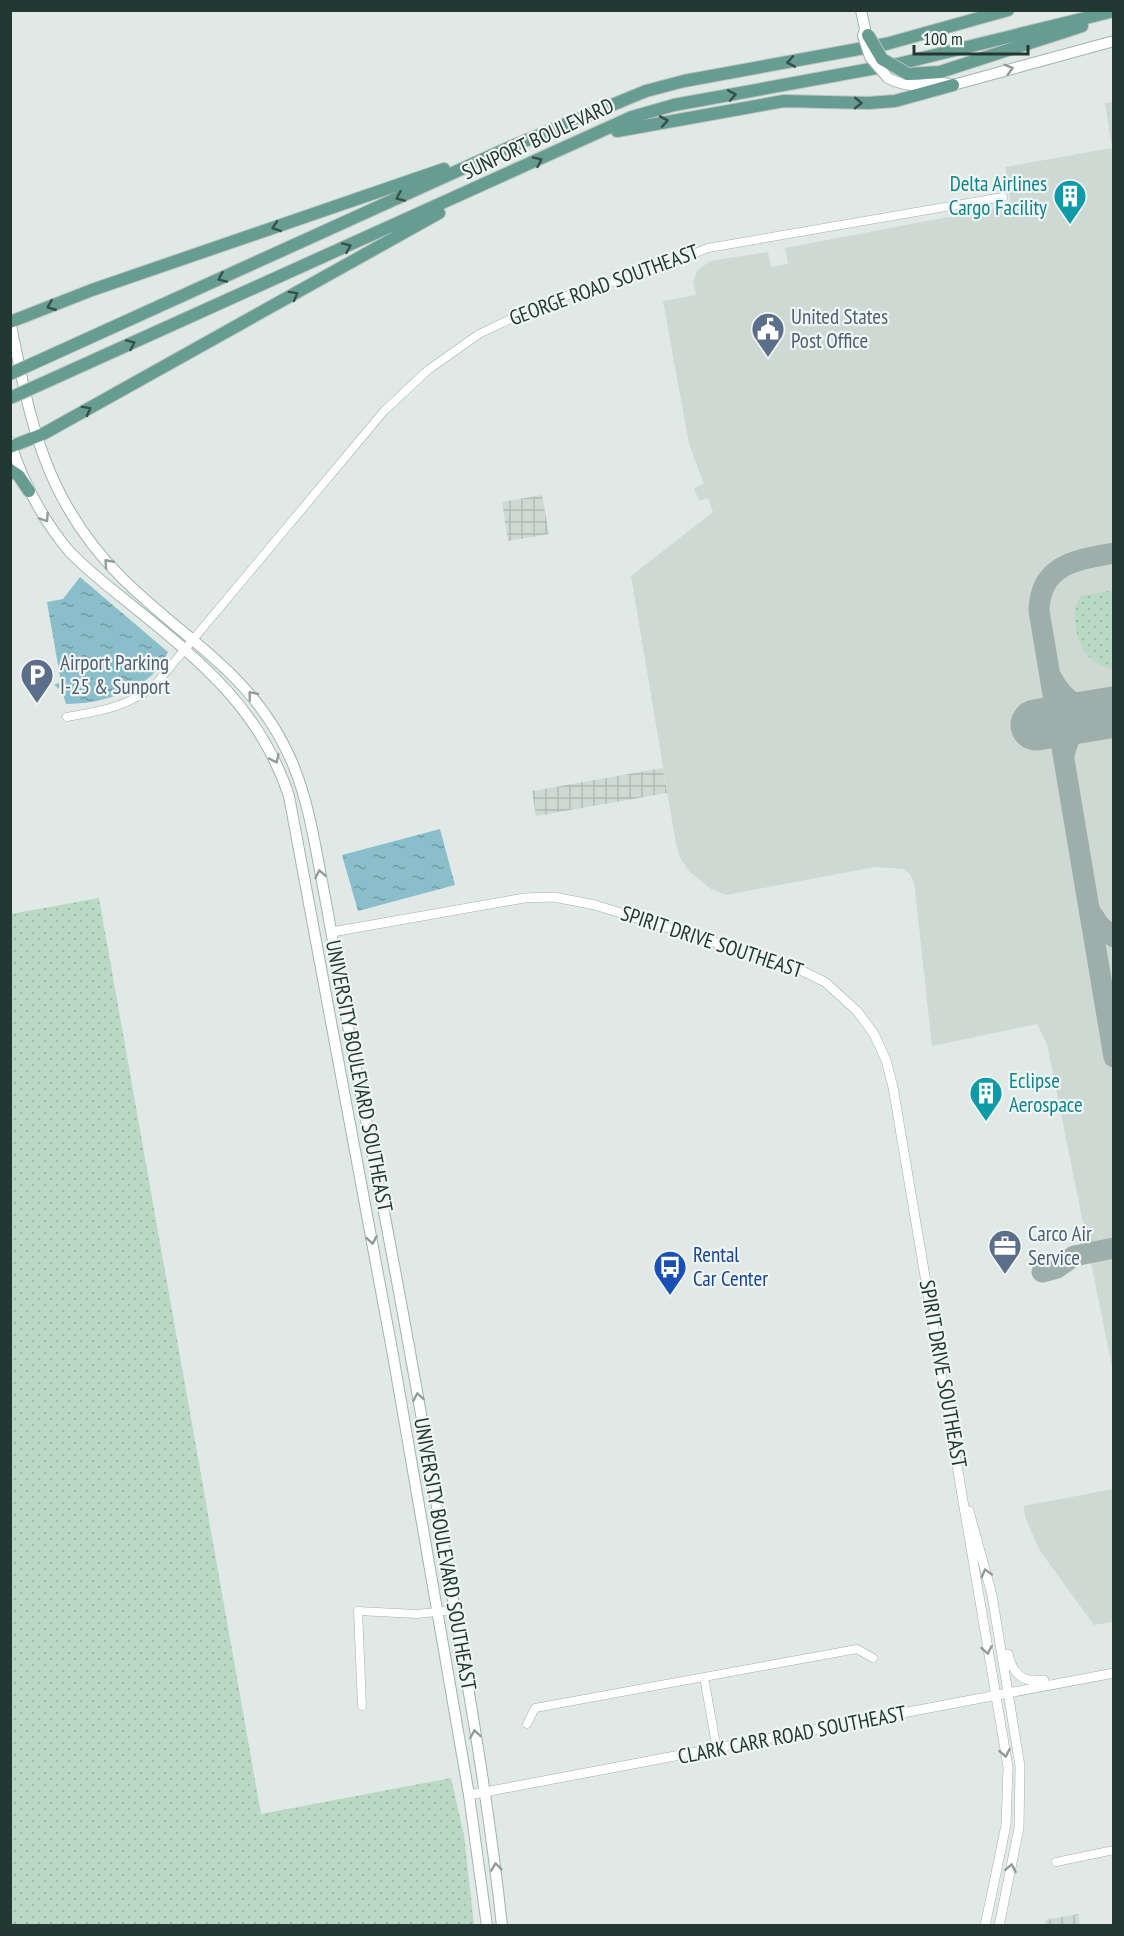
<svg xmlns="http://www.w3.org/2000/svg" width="1124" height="1936" font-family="'PT Sans Narrow',sans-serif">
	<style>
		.built { fill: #ced9d4 }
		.industrial { fill: url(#industrial-grid) }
		.grass { fill: url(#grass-dots) }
		.water { fill: url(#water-ripples) }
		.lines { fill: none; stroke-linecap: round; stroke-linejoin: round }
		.taxiway { stroke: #9eaeaa; stroke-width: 21 }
		.runway { stroke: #9eaeaa; stroke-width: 51 }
		.minor-casing { stroke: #a3b0ac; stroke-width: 9 }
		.tertiary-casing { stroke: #a3b0ac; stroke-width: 10 }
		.secondary-casing { stroke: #a0b4ae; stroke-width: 12 }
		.primary-casing { stroke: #bdc3c2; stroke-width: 14 }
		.minor { stroke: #fff; stroke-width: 8 }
		.tertiary { stroke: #fff; stroke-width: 9 }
		.secondary { stroke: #fff; stroke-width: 10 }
		.primary { stroke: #679c91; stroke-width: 12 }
		.secondary-bridge-casing { stroke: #a0b4ae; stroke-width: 12; stroke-linecap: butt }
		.primary-bridge-casing { stroke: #bdc3c2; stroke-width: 14; stroke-linecap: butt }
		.secondary-bridge { stroke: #fff; stroke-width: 10 }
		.primary-bridge { stroke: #679c91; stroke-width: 12 }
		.oneway { stroke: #33514a }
		.oneway2 { stroke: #909c99 }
		.labels { text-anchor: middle; stroke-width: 4.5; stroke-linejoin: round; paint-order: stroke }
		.street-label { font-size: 21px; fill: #223833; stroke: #f0f6f3 }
		.culture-label { font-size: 21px; fill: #0d838f; stroke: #f0f6f3; text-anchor: end }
		.service-label { font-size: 21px; fill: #4e5e75; stroke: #f0f6f3; text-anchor: start }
		.transit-label { font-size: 21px; fill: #164399; stroke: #f0f6f3; text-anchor: start }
	</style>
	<defs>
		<pattern id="industrial-grid" width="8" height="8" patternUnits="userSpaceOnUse" patternTransform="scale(1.5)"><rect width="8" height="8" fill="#ced9d4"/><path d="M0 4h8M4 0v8" fill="none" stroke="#b1bbb6"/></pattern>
		<pattern id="grass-dots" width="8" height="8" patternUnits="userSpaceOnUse" patternTransform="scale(1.5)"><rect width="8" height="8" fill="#bad9c4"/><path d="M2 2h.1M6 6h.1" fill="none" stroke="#a0bba9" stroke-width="1.8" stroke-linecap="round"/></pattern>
		<pattern id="water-ripples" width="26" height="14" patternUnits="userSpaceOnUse" patternTransform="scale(1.5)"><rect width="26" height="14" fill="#8bbecb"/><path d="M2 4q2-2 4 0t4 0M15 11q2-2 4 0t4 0" fill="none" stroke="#719ba5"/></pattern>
	</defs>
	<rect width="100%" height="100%" fill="#e0e9e5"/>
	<path class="built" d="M 1113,102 L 1113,1372 L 1047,1044 L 1037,1024 L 932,1046 L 914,882 L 910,874 L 903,869 L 875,867 L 726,895 L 711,889 L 690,872 L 680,858 L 676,844 L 631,576 L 713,512 L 708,498 L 699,501 L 694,488 L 704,484 L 689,444 L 663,301 L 696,295 L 693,282 L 697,271 L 710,261 L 768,252 L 771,267 L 788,264 L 785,248 L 1011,205 L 1005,167 L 1112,148 L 1105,103 Z
		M 1113,1489 L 1113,1622 L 1094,1625 L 1040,1551 L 1025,1517 L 1024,1506 Z"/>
	<path class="industrial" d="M 542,495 L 549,534 L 508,541 L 502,502 Z
		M 663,768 L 667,793 L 536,816 L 532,791 Z
		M 1078,1914 L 1080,1925 L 1046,1925 L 1045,1920 Z"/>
	<path class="grass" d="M 1113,590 L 1114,590 L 1113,670 C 1104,667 1096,663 1088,656 C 1076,644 1069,609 1081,596 Z
		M 99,898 L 261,1814 L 451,1778 L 464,1835 L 474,1925 L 11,1925 L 11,914 Z"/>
	<path class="water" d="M 80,577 L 168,652 C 152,690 103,704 66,704 L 62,691 L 54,685 L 61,682 L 47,602 L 63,599 Z
		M 440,829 L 455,885 L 358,911 L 342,855 Z"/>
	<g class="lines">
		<path class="taxiway" d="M 1114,553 C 1076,560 1040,564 1039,611 L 1114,1057
			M 1052,678 C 1062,701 1089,716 1114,712
			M 1064,756 C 1068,732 1082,721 1104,714
			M 1090,911 L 1100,926 L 1114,937
			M 1042,1272 L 1057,1268 L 1074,1256 L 1114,1248"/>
		<path class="runway" d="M 1036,725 L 1114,712"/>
		<defs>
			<path id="minor" d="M 67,717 C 100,711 128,707 155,685 L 384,411 L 428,370 L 479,334 L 546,302 L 653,270 L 708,248 L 1003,197
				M 704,1677 L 717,1750
				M 362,1706 L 358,1611 L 417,1614 L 455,1610
				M 527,1724 L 535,1708 L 857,1649 L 873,1658
				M 1056,1862 L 1114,1850"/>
			<path id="tertiary" d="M 332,932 L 524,898 L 554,897 L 595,905 L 794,967 L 825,982 L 857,1011 L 874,1034 L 886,1060 L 893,1087 L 1008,1767 L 1006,1825 L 985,1926
				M 969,1511 L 992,1595 L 1020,1766 L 1019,1828 L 999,1926
				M 1008,1654 C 1012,1673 1024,1684 1044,1680
				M 469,1795 L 1114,1673"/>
			<path id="secondary" d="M 861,10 L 865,29 L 863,36
				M 888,78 C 917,93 931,78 953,85 L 1114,41
				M 10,320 C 30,422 45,501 121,577 C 187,643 257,675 294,767 C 308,802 314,839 321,876 C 334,944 345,1013 358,1080 C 391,1242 420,1404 447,1566 C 468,1685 489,1805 502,1926
				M 10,442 C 23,482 42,519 69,551 C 86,569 105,584 124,599 C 195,657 259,705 289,796 L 393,1355 L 469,1795 L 487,1926"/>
			<path id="primary" d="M 908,74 L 940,72 L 1082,26
				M 617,131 L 784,101 L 868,103 L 895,101 L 953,85
				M 10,322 L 92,290 L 444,169
				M 34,363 L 510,147 L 646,91 L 684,81 L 886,44 L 1008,10
				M 39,385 L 632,117 L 674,105 L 898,64 L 1114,11
				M 10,447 L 43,434 L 439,213
				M 10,470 L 19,476 L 29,491"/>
		</defs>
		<use href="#minor" class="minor-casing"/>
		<use href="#tertiary" class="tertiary-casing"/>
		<use href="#secondary" class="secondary-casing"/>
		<use href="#primary" class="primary-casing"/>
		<use href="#minor" class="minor"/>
		<use href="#tertiary" class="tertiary"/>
		<use href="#secondary" class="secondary"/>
		<use href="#primary" class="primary"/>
		<defs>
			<path id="secondary-bridge" d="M 863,36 L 870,57 L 888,78"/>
			<path id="primary-bridge" d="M 868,35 L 882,59 L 908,74
				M 10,374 L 34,363
				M 10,398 L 39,385"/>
		</defs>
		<use href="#secondary-bridge" class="secondary-bridge-casing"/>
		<use href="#primary-bridge" class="primary-bridge-casing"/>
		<use href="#secondary-bridge" class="secondary-bridge"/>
		<use href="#primary-bridge" class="primary-bridge"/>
	</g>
	<defs><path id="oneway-chevron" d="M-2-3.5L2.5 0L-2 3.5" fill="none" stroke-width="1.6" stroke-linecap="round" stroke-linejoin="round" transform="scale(1.5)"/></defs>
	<g class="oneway">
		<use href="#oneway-chevron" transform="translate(791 62) rotate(170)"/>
		<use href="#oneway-chevron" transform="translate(732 95) rotate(-10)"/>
		<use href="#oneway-chevron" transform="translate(858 103) rotate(1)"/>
		<use href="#oneway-chevron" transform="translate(664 121) rotate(-10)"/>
		<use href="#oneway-chevron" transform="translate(538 161) rotate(-25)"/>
		<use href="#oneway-chevron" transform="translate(400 197) rotate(156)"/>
		<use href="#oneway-chevron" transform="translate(276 227) rotate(161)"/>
		<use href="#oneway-chevron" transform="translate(347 247) rotate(-24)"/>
		<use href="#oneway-chevron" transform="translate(222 278) rotate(156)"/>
		<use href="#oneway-chevron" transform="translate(294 295) rotate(-29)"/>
		<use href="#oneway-chevron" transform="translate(51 306) rotate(158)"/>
		<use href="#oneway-chevron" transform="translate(131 344) rotate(-24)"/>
		<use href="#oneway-chevron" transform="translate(87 410) rotate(-29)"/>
	</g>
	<g class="oneway2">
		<use href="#oneway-chevron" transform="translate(1009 69) rotate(-16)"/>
		<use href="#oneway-chevron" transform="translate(45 518) rotate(57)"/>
		<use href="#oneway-chevron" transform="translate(108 563) rotate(-132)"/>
		<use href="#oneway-chevron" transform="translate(252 695) rotate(-129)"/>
		<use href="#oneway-chevron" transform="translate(275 759) rotate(65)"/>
		<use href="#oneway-chevron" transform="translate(320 874) rotate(-101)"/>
		<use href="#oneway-chevron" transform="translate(372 1240) rotate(80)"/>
		<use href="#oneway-chevron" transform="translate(418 1397) rotate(-100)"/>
		<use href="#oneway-chevron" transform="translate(986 1573) rotate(-105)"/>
		<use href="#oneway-chevron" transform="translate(987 1650) rotate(80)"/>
		<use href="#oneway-chevron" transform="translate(475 1734) rotate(-99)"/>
		<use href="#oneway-chevron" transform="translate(1005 1753) rotate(80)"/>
		<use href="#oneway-chevron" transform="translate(496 1867) rotate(-97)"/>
		<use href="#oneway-chevron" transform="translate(1011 1868) rotate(-79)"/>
	</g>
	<defs>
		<symbol id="building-pin" viewBox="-11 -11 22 30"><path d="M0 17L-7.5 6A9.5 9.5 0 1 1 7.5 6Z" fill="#0f9aa8" stroke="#f0f6f3"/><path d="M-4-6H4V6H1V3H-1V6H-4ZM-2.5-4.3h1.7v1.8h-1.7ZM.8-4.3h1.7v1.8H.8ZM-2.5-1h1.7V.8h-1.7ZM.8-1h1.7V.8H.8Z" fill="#fff"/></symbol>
		<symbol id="civic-pin" viewBox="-11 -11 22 30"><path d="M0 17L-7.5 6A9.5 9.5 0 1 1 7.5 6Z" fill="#5c6f8a" stroke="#f0f6f3"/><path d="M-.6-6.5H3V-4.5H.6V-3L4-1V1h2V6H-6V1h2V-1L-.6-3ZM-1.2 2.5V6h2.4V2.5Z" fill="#fff"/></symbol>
		<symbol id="parking-pin" viewBox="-11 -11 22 30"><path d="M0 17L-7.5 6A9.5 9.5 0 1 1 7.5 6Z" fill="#5c6f8a" stroke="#f0f6f3"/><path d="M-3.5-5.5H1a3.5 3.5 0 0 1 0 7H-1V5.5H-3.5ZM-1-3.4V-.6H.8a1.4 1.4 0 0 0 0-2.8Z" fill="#fff"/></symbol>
		<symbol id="office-pin" viewBox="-11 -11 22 30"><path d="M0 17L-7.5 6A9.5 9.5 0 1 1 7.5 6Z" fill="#5c6f8a" stroke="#f0f6f3"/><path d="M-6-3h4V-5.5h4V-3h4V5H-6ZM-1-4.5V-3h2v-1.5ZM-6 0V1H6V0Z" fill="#fff"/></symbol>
		<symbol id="bus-pin" viewBox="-11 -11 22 30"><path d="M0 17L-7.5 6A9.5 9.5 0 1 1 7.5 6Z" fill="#1a4fb4" stroke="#f0f6f3"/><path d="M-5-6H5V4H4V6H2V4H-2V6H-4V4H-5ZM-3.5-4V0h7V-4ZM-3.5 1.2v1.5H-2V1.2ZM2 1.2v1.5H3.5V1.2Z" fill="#fff"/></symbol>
	</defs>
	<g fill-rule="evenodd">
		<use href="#building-pin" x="1051" y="177" width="38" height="52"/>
		<use href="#civic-pin" x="749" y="310" width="38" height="52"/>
		<use href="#parking-pin" x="18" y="656" width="38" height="52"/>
		<use href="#building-pin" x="967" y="1074" width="38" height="52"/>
		<use href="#office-pin" x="986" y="1227" width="38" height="52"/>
		<use href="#bus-pin" x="651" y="1248" width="38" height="52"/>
	</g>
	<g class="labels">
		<g class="street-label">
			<text transform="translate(538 139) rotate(-25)" y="7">SUNPORT BOULEVARD</text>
			<text transform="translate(604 285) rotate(-20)" y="7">GEORGE ROAD SOUTHEAST</text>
			<text transform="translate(712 942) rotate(18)" y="7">SPIRIT DRIVE SOUTHEAST</text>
			<text transform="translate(359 1076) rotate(79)" y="7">UNIVERSITY BOULEVARD SOUTHEAST</text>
			<text transform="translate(943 1374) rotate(80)" y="7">SPIRIT DRIVE SOUTHEAST</text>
			<text transform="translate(445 1554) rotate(80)" y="7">UNIVERSITY BOULEVARD SOUTHEAST</text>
			<text transform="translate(792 1735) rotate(-11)" y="7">CLARK CARR ROAD SOUTHEAST</text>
		</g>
		<g class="culture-label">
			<text x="1047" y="191">Delta Airlines<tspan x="1047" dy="24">Cargo Facility</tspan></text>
			<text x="1009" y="1088" text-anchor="start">Eclipse<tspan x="1009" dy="24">Aerospace</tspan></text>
		</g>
		<g class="service-label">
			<text x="791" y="324">United States<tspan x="791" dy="24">Post Office</tspan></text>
			<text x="60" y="670">Airport Parking<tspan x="60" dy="24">I-25 &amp; Sunport</tspan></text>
			<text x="1028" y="1241">Carco Air<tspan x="1028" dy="24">Service</tspan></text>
		</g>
		<g class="transit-label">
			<text x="693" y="1262">Rental<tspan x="693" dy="24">Car Center</tspan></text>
		</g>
	</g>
	<rect width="1124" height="1936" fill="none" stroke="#223833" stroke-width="24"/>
	<path d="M914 45v9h114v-9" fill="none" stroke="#223833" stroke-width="3"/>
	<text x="923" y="45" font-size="18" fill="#223833" stroke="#f0f6f3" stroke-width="4.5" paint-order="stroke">100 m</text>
</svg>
